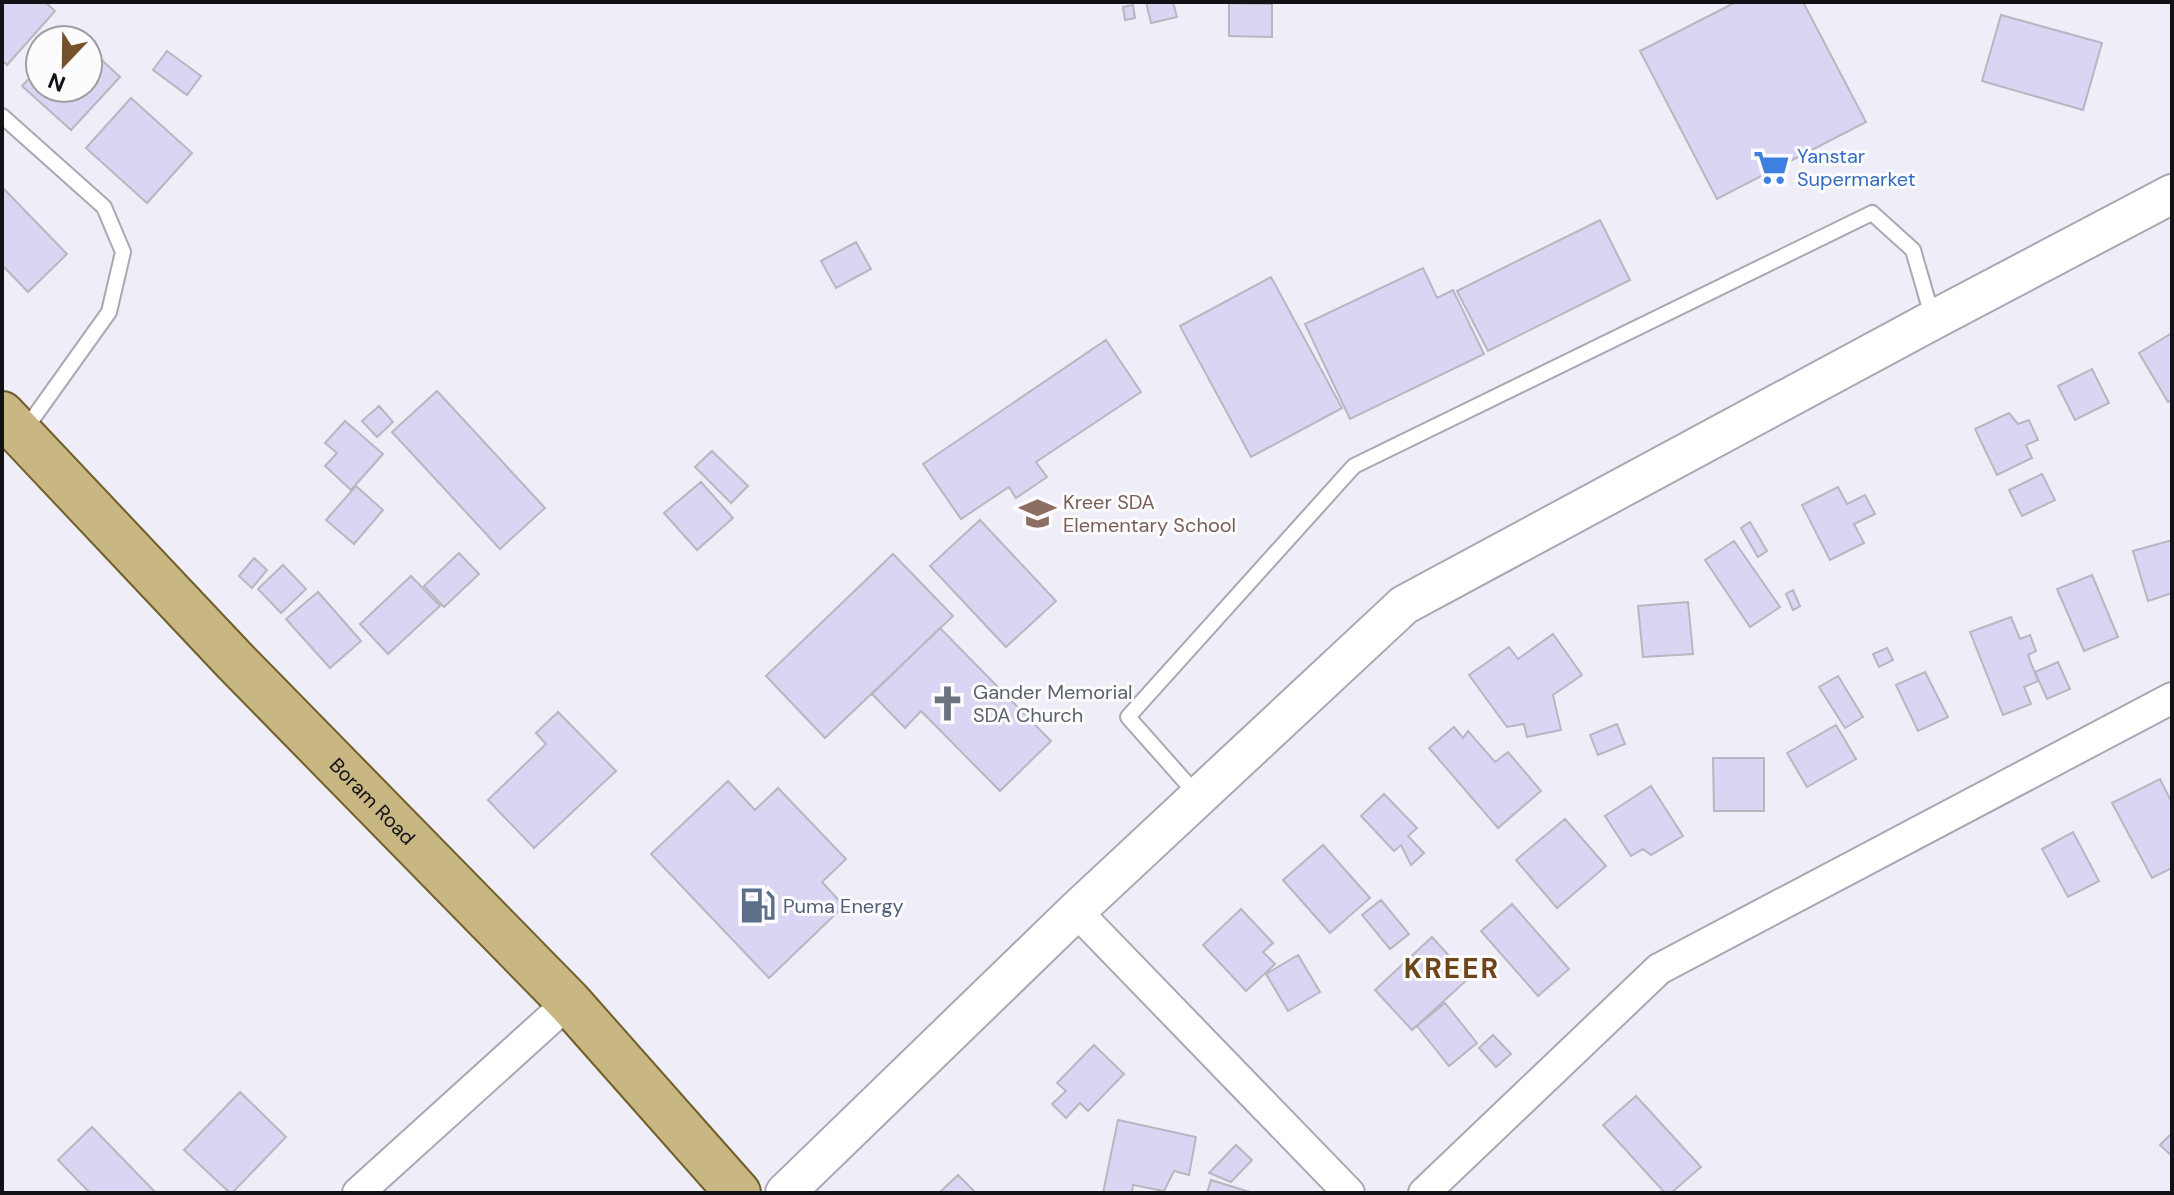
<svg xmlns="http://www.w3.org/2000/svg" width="2174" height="1195" font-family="'DM Sans',sans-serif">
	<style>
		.building { fill: #dad5f3; stroke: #b8b6c1; stroke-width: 2 }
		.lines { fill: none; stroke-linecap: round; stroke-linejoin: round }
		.service-casing { stroke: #a9a8b2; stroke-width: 18 }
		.minor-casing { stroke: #a9a8b2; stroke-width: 34 }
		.tertiary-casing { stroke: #a9a8b2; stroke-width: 42 }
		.primary-casing { stroke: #705e27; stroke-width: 48 }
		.service { stroke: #fff; stroke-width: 14 }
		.minor { stroke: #fff; stroke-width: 30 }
		.tertiary { stroke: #fff; stroke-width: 38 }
		.primary { stroke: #c8b783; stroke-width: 44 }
		.labels { text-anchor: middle; stroke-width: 6; stroke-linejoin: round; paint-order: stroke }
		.shop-label { font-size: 20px; fill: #366cbe; stroke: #fcfcfe; text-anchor: start }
		.education-label { font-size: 20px; fill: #785e54; stroke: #fcfcfe; text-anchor: start }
		.worship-label { font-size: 20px; fill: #5b616d; stroke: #fcfcfe; text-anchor: start }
		.street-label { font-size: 20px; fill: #121115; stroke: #fcfcfe }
		.service-label { font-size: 20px; fill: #4e5e75; stroke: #fcfcfe; text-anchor: start }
		.district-label { font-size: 28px; font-weight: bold; letter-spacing: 2px; fill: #6d4519; stroke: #fcfcfe }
	</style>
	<rect width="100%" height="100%" fill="#efedf8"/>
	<path class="building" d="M 2,2 L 45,2 L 55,11 L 7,65 L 2,60 Z
		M 1146,2 L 1173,2 L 1177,17 L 1151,23 Z
		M 1736,2 L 1803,2 L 1866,122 L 1717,199 L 1640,51 Z
		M 1229,3 L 1272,4 L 1272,37 L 1229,36 Z
		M 1133,5 L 1135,18 L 1125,20 L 1123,7 Z
		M 2001,15 L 2102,43 L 2083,110 L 1982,81 Z
		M 88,47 L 120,77 L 71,130 L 22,86 L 40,67 L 40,88 L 88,88 Z
		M 167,51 L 201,76 L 187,95 L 153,70 Z
		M 131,98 L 192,153 L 147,203 L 86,148 Z
		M 2,187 L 67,254 L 28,292 L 2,265 Z
		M 1600,220 L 1630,280 L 1488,351 L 1457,291 Z
		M 856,242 L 871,269 L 836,288 L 821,261 Z
		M 1423,268 L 1437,298 L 1453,290 L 1484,354 L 1350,419 L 1305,324 Z
		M 1271,277 L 1342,408 L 1251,457 L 1180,326 Z
		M 2172,333 L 2172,400 L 2168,402 L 2139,353 Z
		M 1106,340 L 1141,392 L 1036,462 L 1047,477 L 1016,498 L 1009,487 L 961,519 L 923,464 Z
		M 2092,369 L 2109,403 L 2075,420 L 2058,386 Z
		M 437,391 L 545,508 L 500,549 L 392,432 Z
		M 379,406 L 393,422 L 377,437 L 362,421 Z
		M 2009,413 L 2018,424 L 2029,420 L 2038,440 L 2026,445 L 2032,458 L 1997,475 L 1975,429 Z
		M 345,421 L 383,454 L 351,490 L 325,466 L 337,453 L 325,443 Z
		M 712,451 L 748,486 L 731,503 L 695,467 Z
		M 2042,474 L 2055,500 L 2022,516 L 2009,490 Z
		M 701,482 L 733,518 L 697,550 L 664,513 Z
		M 356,486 L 383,510 L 354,544 L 326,520 Z
		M 1838,487 L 1847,504 L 1865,495 L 1875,514 L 1854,524 L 1864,543 L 1830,560 L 1802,505 Z
		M 980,520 L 1056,601 L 1006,647 L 930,566 Z
		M 1750,522 L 1767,551 L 1758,557 L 1741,528 Z
		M 2172,540 L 2172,593 L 2148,601 L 2133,551 Z
		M 1734,541 L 1780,607 L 1750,627 L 1705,560 Z
		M 459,553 L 479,574 L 444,607 L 424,586 Z
		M 893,554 L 953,616 L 825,738 L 766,676 Z
		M 254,558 L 267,570 L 252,588 L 239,576 Z
		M 283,565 L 306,589 L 281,613 L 258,589 Z
		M 2092,575 L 2118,637 L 2084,651 L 2057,589 Z
		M 411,576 L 440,606 L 388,654 L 360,624 Z
		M 1793,590 L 1800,606 L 1793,610 L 1786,594 Z
		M 318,592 L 361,641 L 330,668 L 286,619 Z
		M 1688,602 L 1693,654 L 1643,657 L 1638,606 Z
		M 2011,617 L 2020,639 L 2030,635 L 2036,651 L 2028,655 L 2038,681 L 2024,687 L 2031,704 L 2003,715 L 1970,632 Z
		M 940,628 L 1051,741 L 1000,791 L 921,711 L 905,728 L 872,694 Z
		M 1553,634 L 1582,675 L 1553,695 L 1561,730 L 1527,737 L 1524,724 L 1507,727 L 1469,675 L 1509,647 L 1518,659 Z
		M 1887,648 L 1893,660 L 1879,667 L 1873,654 Z
		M 2058,662 L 2070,689 L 2047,699 L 2035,672 Z
		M 1925,672 L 1948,717 L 1918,731 L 1896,685 Z
		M 1838,676 L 1863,717 L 1845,728 L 1819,687 Z
		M 558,712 L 616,771 L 534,848 L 488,800 L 546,744 L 536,733 Z
		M 1617,724 L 1625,744 L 1598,755 L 1590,735 Z
		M 1836,725 L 1856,759 L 1807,787 L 1787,753 Z
		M 1454,727 L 1463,738 L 1468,731 L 1495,762 L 1508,752 L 1541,791 L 1498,828 L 1429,748 Z
		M 1713,758 L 1764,758 L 1764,811 L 1714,811 Z
		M 2160,779 L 2172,803 L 2172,868 L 2152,878 L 2112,803 Z
		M 728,781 L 755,810 L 778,788 L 846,859 L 822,882 L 844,906 L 769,978 L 651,854 Z
		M 1651,786 L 1683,836 L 1651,855 L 1643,849 L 1631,856 L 1605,816 Z
		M 1384,794 L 1417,828 L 1408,836 L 1424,853 L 1411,865 L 1401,845 L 1394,851 L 1361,816 Z
		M 1565,819 L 1606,866 L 1557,908 L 1516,860 Z
		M 2073,832 L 2099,881 L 2068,897 L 2042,849 Z
		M 1323,845 L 1370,898 L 1330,933 L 1283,880 Z
		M 1381,900 L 1409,934 L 1390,949 L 1362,915 Z
		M 1512,904 L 1569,969 L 1538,996 L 1481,931 Z
		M 1241,909 L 1273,943 L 1263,952 L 1275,964 L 1246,991 L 1203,945 Z
		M 1432,937 L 1469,978 L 1412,1030 L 1375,990 Z
		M 1298,955 L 1320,992 L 1288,1011 L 1266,974 Z
		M 1445,1003 L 1477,1043 L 1449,1066 L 1417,1026 Z
		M 1493,1035 L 1511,1054 L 1496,1067 L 1479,1048 Z
		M 1094,1045 L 1124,1074 L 1088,1111 L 1080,1103 L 1066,1118 L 1052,1104 L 1066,1091 L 1057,1083 Z
		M 240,1092 L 286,1137 L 232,1193 L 230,1193 L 184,1150 Z
		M 1636,1096 L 1701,1167 L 1671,1193 L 1665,1193 L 1603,1125 Z
		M 1118,1120 L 1196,1137 L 1189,1175 L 1174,1171 L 1164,1191 L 1133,1185 L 1132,1193 L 1103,1193 Z
		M 92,1127 L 156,1193 L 90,1193 L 58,1160 Z
		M 2172,1133 L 2172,1156 L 2160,1145 Z
		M 1236,1145 L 1252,1160 L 1231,1182 L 1209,1173 Z
		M 958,1175 L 976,1193 L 939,1193 Z
		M 1211,1180 L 1253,1193 L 1207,1193 Z"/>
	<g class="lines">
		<defs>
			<path id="service" d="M 2,116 L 104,207 L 123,252 L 109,312 L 24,431
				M 1198,796 L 1128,717 L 1354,466 L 1872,213 L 1913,250 L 1933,319"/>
			<path id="minor" d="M 1076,911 L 1349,1193
				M 358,1193 L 569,1002
				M 1424,1193 L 1659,969 L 2172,698"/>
			<path id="tertiary" d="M 785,1193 L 1076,911 L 1404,605 L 1933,320 L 2172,194"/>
			<g id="primary">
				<path id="s1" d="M 2,414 L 234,660 L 569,1002 L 738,1193"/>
			</g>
		</defs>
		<use href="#service" class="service-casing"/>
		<use href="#minor" class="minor-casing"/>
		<use href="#tertiary" class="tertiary-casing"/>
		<use href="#primary" class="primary-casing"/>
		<use href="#service" class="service"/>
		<use href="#minor" class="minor"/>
		<use href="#tertiary" class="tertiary"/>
		<use href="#primary" class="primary"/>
	</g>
	<defs>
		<symbol id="supermarket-bare" viewBox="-9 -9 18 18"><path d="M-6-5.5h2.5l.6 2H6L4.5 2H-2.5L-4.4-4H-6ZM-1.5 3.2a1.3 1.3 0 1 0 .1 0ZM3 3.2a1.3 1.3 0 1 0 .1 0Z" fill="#3f7fe0" stroke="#fcfcfe" stroke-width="2.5" paint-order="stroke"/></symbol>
		<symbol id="school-bare" viewBox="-9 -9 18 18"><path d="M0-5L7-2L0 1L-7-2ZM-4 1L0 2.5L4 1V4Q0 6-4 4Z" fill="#8d6e63" stroke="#fcfcfe" stroke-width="2.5" paint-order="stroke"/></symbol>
		<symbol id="church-bare" viewBox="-9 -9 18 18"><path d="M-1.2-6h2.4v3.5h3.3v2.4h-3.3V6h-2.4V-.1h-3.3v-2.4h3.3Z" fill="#6b7280" stroke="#fcfcfe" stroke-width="2.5" paint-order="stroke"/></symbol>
		<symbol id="fuel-bare" viewBox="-9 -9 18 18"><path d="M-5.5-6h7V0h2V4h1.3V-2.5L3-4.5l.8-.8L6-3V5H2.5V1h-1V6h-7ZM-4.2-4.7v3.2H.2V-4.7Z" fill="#5c6f8a" stroke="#fcfcfe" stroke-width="2.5" paint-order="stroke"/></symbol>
	</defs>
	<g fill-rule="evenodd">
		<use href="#supermarket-bare" x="1746" y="142" width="51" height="51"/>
		<use href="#school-bare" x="1012" y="488" width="51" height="51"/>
		<use href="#church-bare" x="922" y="678" width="51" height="51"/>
		<use href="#fuel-bare" x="732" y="880" width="51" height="51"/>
	</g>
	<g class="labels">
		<g class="shop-label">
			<text x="1797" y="163">Yanstar<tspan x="1797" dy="23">Supermarket</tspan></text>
		</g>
		<g class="education-label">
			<text x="1063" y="509">Kreer SDA<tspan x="1063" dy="23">Elementary School</tspan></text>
		</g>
		<g class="worship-label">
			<text x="973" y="699">Gander Memorial<tspan x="973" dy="23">SDA Church</tspan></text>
		</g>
		<g class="street-label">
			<text dy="7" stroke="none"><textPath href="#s1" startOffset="536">Boram Road</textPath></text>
		</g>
		<g class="service-label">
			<text x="783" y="913">Puma Energy</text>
		</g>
		<g class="district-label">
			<text x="1452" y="978">KREER</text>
		</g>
	</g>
	<rect width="2174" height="1195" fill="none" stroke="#121115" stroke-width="8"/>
	<g transform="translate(64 64) rotate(202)"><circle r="38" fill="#fcfcfe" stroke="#9e9ea1" stroke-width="2"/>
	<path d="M0-6L14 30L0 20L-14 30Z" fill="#75512b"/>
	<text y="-12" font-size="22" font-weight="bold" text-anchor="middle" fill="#121115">N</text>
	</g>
</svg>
